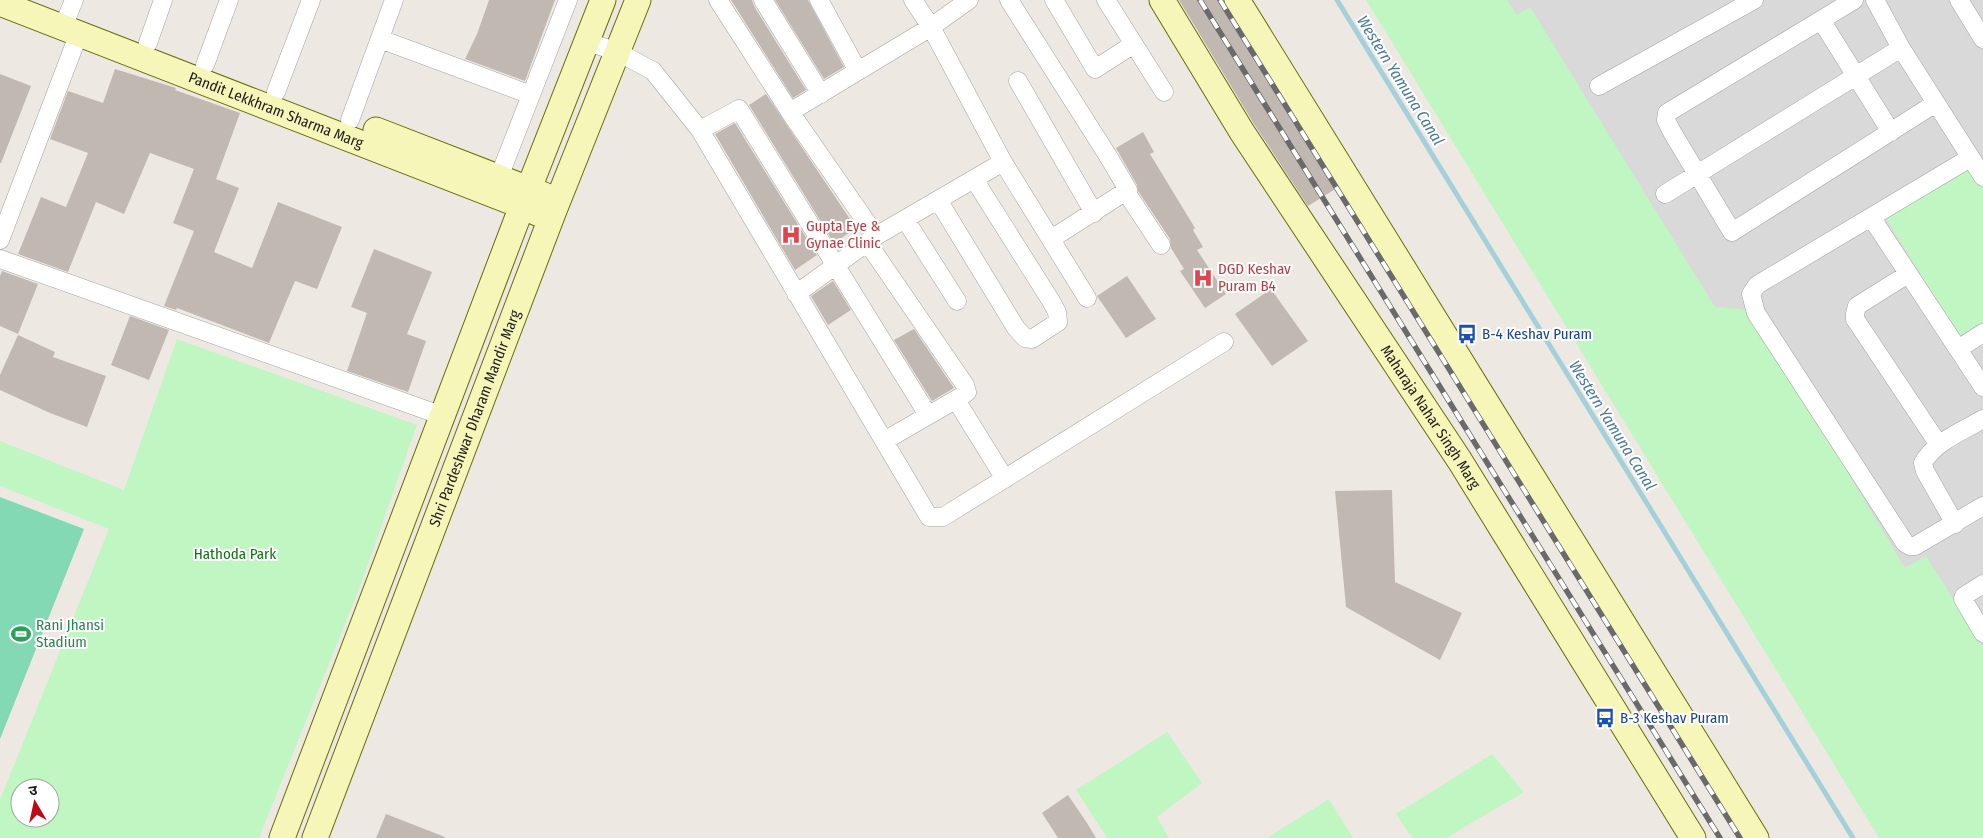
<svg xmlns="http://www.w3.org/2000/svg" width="1983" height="838" font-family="'Fira Sans Condensed','Noto Sans Devanagari',sans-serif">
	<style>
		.residential { fill: #dad9d9 }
		.park { fill: #c0f6c2; fill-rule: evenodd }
		.pitch { fill: #83d9b3 }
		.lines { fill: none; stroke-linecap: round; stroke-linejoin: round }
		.stream { stroke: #a4d0d9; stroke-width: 5 }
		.building { fill: #c1b8b2 }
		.street-casing { stroke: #a3a3a3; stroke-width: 19 }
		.secondary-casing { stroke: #676d0a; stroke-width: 27 }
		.street { stroke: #fff; stroke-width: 18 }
		.secondary { stroke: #f6f6b8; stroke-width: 25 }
		.rail-casing { stroke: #6a6a6a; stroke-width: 5.5 }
		.rail { stroke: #fff; stroke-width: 4; stroke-dasharray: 11; stroke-linecap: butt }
		.labels { text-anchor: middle; stroke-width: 4; stroke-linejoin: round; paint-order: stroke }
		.street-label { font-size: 15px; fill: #1c1c1c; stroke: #fff }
		.health-label { font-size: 15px; fill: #be3a42; stroke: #fff; text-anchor: start }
		.transit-label { font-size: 15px; fill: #164399; stroke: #fff; text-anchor: start }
		.park-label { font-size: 15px; fill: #107413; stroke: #fff }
		.leisure-label { font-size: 15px; fill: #27864d; stroke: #fff; text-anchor: start }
		.water-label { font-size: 16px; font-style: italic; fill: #4b7aa0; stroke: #fff }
	</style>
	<rect width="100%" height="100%" fill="#ede9e2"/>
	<path class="residential" d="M 1441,0 L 1983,0 L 1983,838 Z"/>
	<path class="park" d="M 1366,0 L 1507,0 L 1517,15 L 1530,7 L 1715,307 L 1750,310 L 1905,568 L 1926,556 L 1983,647 L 1983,838 L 1879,838 Z
		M 1969,165 L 1983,188 L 1983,321 L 1959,336 L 1885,217 Z
		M 177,339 L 417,425 L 361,584 L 259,838 L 0,838 L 0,800 L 109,529 L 0,486 L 0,441 L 124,490 ZM 20,788 L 50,788 L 50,818 L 20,818 Z
		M 1167,732 L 1202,783 L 1157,817 L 1169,838 L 1107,838 L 1076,790 Z
		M 1492,754 L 1524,792 L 1446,838 L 1412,838 L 1396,814 Z
		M 1329,799 L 1353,838 L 1267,838 Z"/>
	<path class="pitch" d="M 0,497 L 84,529 L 0,739 Z"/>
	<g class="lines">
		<path class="stream" d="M 1337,0 L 1853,838"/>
	</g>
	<path class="building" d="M 489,0 L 555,0 L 525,81 L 465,59 L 477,34 Z
		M 731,0 L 752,0 L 754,6 L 806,90 L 793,98 Z
		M 775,0 L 808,0 L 844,67 L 824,79 Z
		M 1179,0 L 1223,0 L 1225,8 L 1337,188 L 1308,206 L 1254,124 Z
		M 115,69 L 176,88 L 175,90 L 240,113 L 216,179 L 239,188 L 214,252 L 252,268 L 278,202 L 342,227 L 317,289 L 295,281 L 269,343 L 177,308 L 176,310 L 164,306 L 194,231 L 173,223 L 194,169 L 150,153 L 124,214 L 96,202 L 68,272 L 18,254 L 41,197 L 66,207 L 88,153 L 50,139 L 68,91 L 103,103 Z
		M 0,74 L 31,86 L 1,163 L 0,163 Z
		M 766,94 L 856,228 L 834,243 L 749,105 Z
		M 735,123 L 817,255 L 795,270 L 715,134 Z
		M 1143,132 L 1154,152 L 1150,154 L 1195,228 L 1193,230 L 1203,247 L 1197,250 L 1226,294 L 1205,308 L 1180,271 L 1184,269 L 1171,248 L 1170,239 L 1138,191 L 1137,185 L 1116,148 Z
		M 374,249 L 432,272 L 407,334 L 426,341 L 408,392 L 347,371 L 367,313 L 351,307 Z
		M 2,271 L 38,284 L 18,334 L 0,326 L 0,276 Z
		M 1127,276 L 1156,319 L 1126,338 L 1097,296 Z
		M 833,281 L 851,310 L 828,325 L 811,296 Z
		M 1271,289 L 1308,341 L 1272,366 L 1235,314 Z
		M 130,316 L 169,330 L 149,380 L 111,365 Z
		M 914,329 L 954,388 L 932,401 L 894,340 Z
		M 18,335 L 55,352 L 53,357 L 106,376 L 87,427 L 50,413 L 0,390 L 0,375 Z
		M 1392,490 L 1395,582 L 1462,613 L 1440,660 L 1346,607 L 1335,491 Z
		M 1068,795 L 1087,823 L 1096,838 L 1058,838 L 1042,813 Z
		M 386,814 L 445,837 L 444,838 L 376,838 Z"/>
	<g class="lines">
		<defs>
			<path id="street" d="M 718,0 L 790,112
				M 763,0 L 821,94
				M 819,0 L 858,71 L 931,27 L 969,0
				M 1009,0 L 1108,156 L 1128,190 L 1051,239
				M 1054,0 L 1095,69 L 1134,44
				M 1106,0 L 1164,92
				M 1854,0 L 1667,113 L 1666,120 L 1672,132 L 1732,232 L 1936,103
				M 1875,0 L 1901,48 L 1983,177
				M 1959,0 L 1983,39
				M 1821,20 L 1891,132
				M 63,27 L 74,0
				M 380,39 L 531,95
				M 587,42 L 616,51 L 653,71 L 700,130 L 929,517 L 943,517 L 1224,342
				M 148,43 L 163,0
				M 205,65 L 229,0
				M 858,71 L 790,112 L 876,236 L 1003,162 L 931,27 L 913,0
				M 1018,81 L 1094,213
				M 1599,86 L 1754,0
				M 276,92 L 311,0
				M 350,120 L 394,0
				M 700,130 L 739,109 L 928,415
				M 1970,158 L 1757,285 L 1751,294 L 1756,313 L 1905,543 L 1910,546 L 1915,546 L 1983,506
				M 1003,162 L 1087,298
				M 499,177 L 568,0
				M 1126,192 L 1161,245
				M 1665,194 L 1901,48
				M 938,200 L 1016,328 L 1025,338 L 1032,339 L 1058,322 L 1057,312 L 1051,301 L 974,179
				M 1871,217 L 1983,387
				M 905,219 L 957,301
				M 0,240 L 79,33
				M 867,242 L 965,385 L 967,392 L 962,396 L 884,441
				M 0,259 L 443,416
				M 1908,274 L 1857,306 L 1855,314 L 1855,319 L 1939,445
				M 796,294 L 876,236
				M 1958,349 L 1983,333
				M 956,400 L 1005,479
				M 1955,524 L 1925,471 L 1923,463 C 1934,442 1963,431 1983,419
				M 1983,584 L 1964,596 L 1963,599 L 1983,633"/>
			<g id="secondary">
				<path id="s1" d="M 1162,0 L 1242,132 L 1460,461 L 1693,838"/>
				<path d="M 1237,0 L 1756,838"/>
				<path id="s2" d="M 0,3 L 522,206 L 537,213"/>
				<path d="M 376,130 L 544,195"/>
				<path d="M 282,838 L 522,206 L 603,0"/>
				<path id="s3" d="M 315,838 L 553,213 L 638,0"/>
			</g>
		</defs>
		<use href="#street" class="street-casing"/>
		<use href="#secondary" class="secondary-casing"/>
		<use href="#street" class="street"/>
		<use href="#secondary" class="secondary"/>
		<defs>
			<path id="rail" d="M 1200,0 L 1720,838
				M 1220,0 L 1740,838"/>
		</defs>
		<use href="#rail" class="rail-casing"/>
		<use href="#rail" class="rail"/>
	</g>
	<defs>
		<symbol id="hospital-bare" viewBox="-9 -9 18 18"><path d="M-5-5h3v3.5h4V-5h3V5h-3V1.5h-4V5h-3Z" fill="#e0444e" stroke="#fff" stroke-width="2.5" paint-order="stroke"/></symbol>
		<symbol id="bus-bare" viewBox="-9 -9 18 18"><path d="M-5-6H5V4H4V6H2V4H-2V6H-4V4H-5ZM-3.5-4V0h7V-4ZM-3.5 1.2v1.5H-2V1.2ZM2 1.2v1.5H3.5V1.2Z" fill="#1a4fb4" stroke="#fff" stroke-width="2.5" paint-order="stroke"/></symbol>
		<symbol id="stadium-bare" viewBox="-9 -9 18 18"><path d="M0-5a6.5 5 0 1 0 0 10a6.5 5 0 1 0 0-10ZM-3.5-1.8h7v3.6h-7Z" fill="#2e9e5b" stroke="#fff" stroke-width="2.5" paint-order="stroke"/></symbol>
	</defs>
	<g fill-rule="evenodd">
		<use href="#hospital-bare" x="777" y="221" width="28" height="28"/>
		<use href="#hospital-bare" x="1189" y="264" width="28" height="28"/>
		<use href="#bus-bare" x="1453" y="320" width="28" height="28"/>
		<use href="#stadium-bare" x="7" y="620" width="28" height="28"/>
		<use href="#bus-bare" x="1591" y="704" width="28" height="28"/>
	</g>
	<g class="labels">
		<g class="street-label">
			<text dy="5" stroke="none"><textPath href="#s2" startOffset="296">Pandit Lekkhram Sharma Marg</textPath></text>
			<text dy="5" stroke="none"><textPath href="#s1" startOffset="496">Maharaja Nahar Singh Marg</textPath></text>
			<text dy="5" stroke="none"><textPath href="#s3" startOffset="449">Shri Pardeshwar Dharam Mandir Marg</textPath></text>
		</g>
		<g class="health-label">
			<text x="806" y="231">Gupta Eye &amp;<tspan x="806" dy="17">Gynae Clinic</tspan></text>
			<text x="1218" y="274">DGD Keshav<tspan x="1218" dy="17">Puram B4</tspan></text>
		</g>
		<g class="transit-label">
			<text x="1482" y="339">B-4 Keshav Puram</text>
			<text x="1620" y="723">B-3 Keshav Puram</text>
		</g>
		<g class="park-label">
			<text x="235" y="559">Hathoda Park</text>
		</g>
		<g class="leisure-label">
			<text x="36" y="630">Rani Jhansi<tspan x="36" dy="17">Stadium</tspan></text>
		</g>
		<g class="water-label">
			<text transform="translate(1401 80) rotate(58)" y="6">Western Yamuna Canal</text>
			<text transform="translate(1613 425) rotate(58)" y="6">Western Yamuna Canal</text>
		</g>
	</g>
	<g transform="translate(35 803) rotate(351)"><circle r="24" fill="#ffffff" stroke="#a4a4a4"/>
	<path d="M0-4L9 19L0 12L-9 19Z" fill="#bf0a14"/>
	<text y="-8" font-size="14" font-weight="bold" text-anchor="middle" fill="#1c1c1c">उ</text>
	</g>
</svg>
